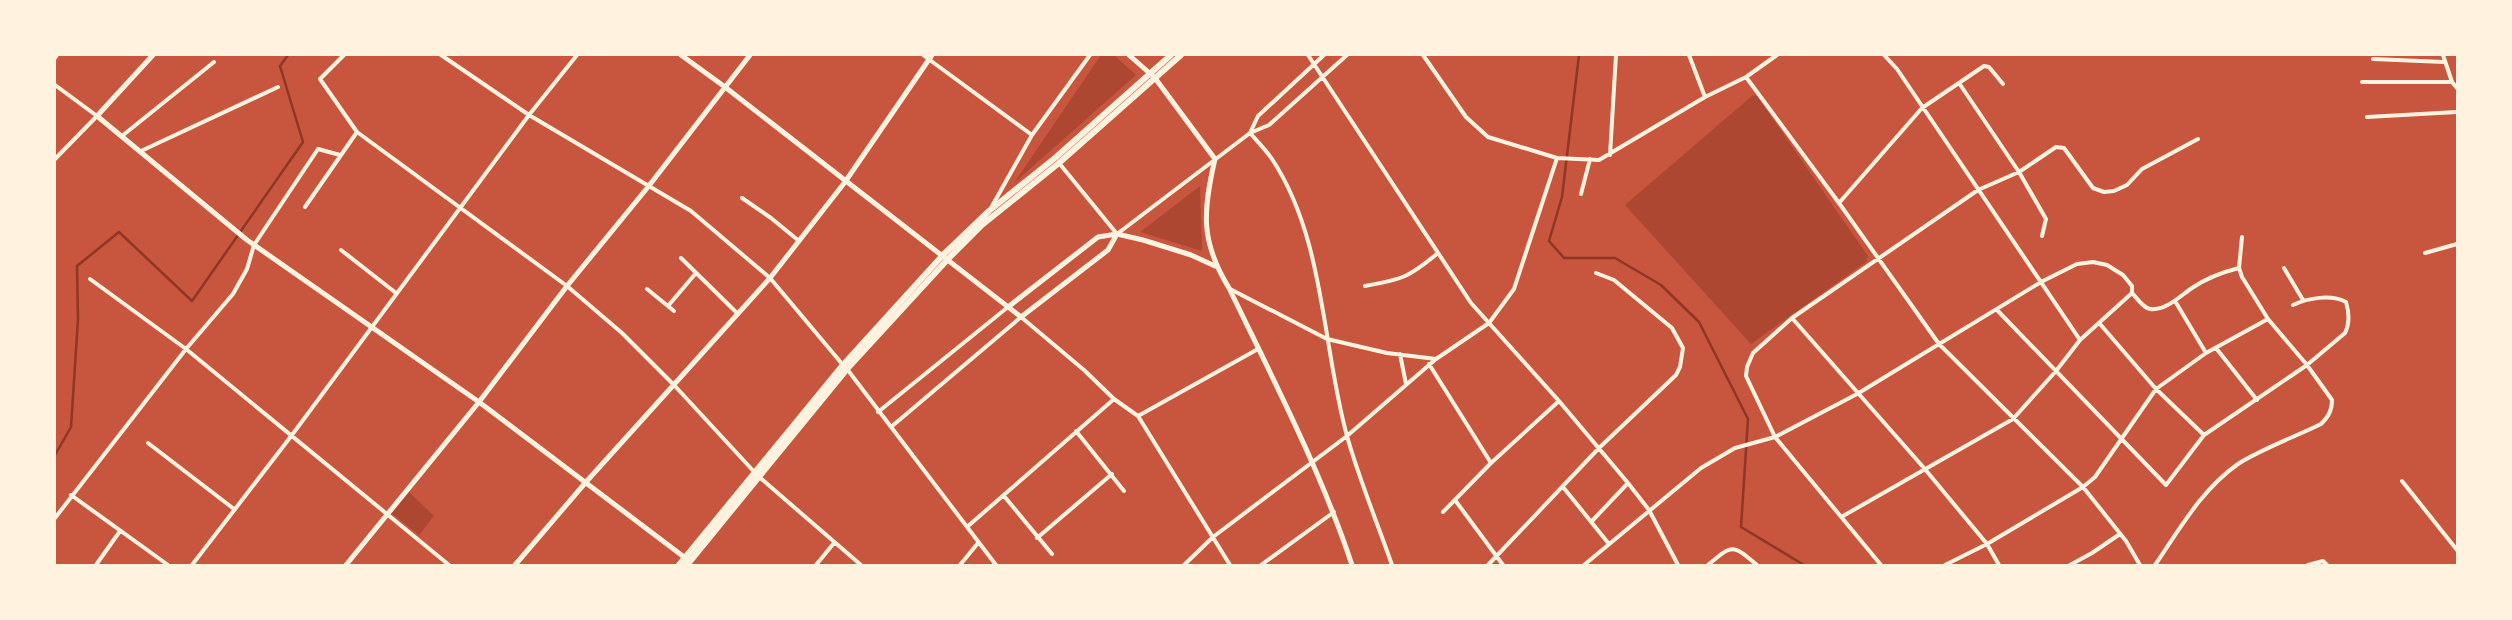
<svg xmlns="http://www.w3.org/2000/svg" width="2512" height="620" font-family="'Exo 2',sans-serif">
	<style>
		.green { fill: #ae4732 }
		.lines { fill: none; stroke-linecap: round; stroke-linejoin: round }
		.stream { stroke: #8f3625; stroke-width: 2.5 }
		.minor { stroke: #fff3e0; stroke-width: 4 }
		.tertiary { stroke: #fff3e0; stroke-width: 5 }
		.primary { stroke: #fff3e0; stroke-width: 6 }
	</style>
	<rect width="100%" height="100%" fill="#c8553d"/>
	<path class="green" d="M 1101,55 L 1114,55 L 1136,75 L 1014,183 Z
		M 1753,95 L 1757,96 L 1868,256 L 1866,262 L 1751,344 L 1625,205 Z
		M 1200,186 L 1202,251 L 1140,232 Z
		M 409,492 L 434,516 L 419,535 L 391,513 Z"/>
	<g class="lines">
		<path class="stream" d="M 1579,55 L 1562,197 L 1549,241 L 1564,258 L 1615,258 L 1661,285 L 1699,322 L 1748,419 L 1741,527 L 1804,565
			M 55,455 L 71,427 L 78,319 L 77,266 L 119,232 L 192,301 L 303,142 L 280,66 L 288,55"/>
		<path class="minor" d="M 344,55 L 320,79 L 357,132 L 567,286 L 622,333 L 674,385 L 758,476 L 861,565
			M 441,55 L 529,115 L 691,211 L 770,278 L 843,365
			M 923,55 L 1032,135
			M 1308,55 L 1471,303 L 1559,401 L 1628,483 L 1649,510 L 1678,565
			M 1423,55 L 1466,117 L 1488,137 L 1557,158 L 1599,160 L 1705,97 L 1746,77 L 1777,55
			M 1689,55 L 1705,97
			M 1884,55 L 1897,69 L 2080,340
			M 2443,55 L 2452,82 L 2457,88
			M 55,58 L 57,55
			M 2373,59 L 2444,62
			M 1746,77 L 1839,203 L 1939,344 L 2083,487 L 2126,541 L 2140,565
			M 2362,82 L 2452,82
			M 1959,83 L 2019,172 L 2046,219 L 2042,236
			M 55,85 L 97,116 L 55,159
			M 2367,117 L 2457,112
			M 1250,133 C 1257,141 1266,150 1272,159 C 1325,239 1322,346 1347,436 C 1359,479 1377,522 1392,565
			M 1250,133 L 1258,116 L 1324,55
			M 122,136 L 214,62
			M 141,151 L 278,87
			M 1610,155 L 1616,55
			M 1059,163 L 1117,234 L 1250,133 L 1269,125 L 1347,55
			M 1581,194 L 1590,159
			M 742,198 L 771,218 L 799,241
			M 1839,203 L 1922,108 L 1984,66 L 1989,67 L 2003,84
			M 305,207 L 357,132
			M 991,208 L 1032,135 L 1090,55
			M 341,250 L 396,293
			M 2425,253 L 2457,244
			M 681,258 L 738,314
			M 2284,268 L 2303,300
			M 90,279 L 186,349 L 449,565
			M 1365,286 C 1403,279 1408,278 1438,253
			M 647,289 L 674,311
			M 1230,289 L 1327,339 L 1387,353 L 1436,359
			M 2175,301 L 2206,353
			M 668,306 L 696,273
			M 1997,310 L 2166,485 L 2204,435 L 2307,365 L 2345,333 C 2350,323 2349,312 2346,302 C 2331,294 2308,298 2293,305
			M 1792,318 L 1924,468 L 1987,544 L 1999,565
			M 2100,324 L 2156,389 L 2204,435
			M 2216,348 L 2257,400
			M 1400,354 L 1406,384
			M 1429,364 L 1491,463
			M 847,369 L 996,565
			M 878,412 L 1008,307
			M 1138,416 L 1258,349
			M 891,427 L 1021,317 L 1084,370 L 1114,399 L 1138,416 L 1230,565
			M 1076,431 L 1124,491
			M 148,443 L 234,509
			M 2402,481 L 2457,550
			M 1563,487 L 1609,544
			M 71,495 L 168,565
			M 1004,496 L 1052,554
			M 1455,500 L 1503,565
			M 1443,512 L 1491,463 L 1559,401
			M 1843,516 L 2013,419 L 2056,371 L 2080,340 L 2132,293
			M 55,518 L 186,349 L 233,294 L 247,269 L 254,245 L 318,149 L 340,155
			M 1592,521 L 1628,483
			M 967,527 L 1114,399
			M 1037,538 L 1112,474
			M 96,565 L 120,531
			M 192,565 L 292,435 L 529,115 L 577,55
			M 816,565 L 834,543
			M 960,565 L 978,543
			M 1184,565 L 1213,537 L 1347,436 L 1436,359 L 1489,323 L 1514,289 L 1557,158
			M 1261,565 L 1334,512
			M 1488,565 L 1599,448 L 1676,375 L 1680,367 L 1683,348 L 1672,328 L 1614,280 L 1596,273
			M 1584,565 L 1701,468 L 1735,448 L 1775,437 L 1857,394 L 2041,282 L 2077,264 L 2093,262 L 2107,265 L 2123,275 L 2132,286 L 2132,293 C 2137,298 2143,308 2150,309 C 2166,311 2180,296 2192,288 C 2205,279 2223,272 2239,268
			M 1708,565 C 1733,544 1732,544 1757,565
			M 1881,565 L 1775,437 L 1746,376 L 1747,367 L 1753,353 L 1792,318 L 1978,190 L 2019,172 L 2056,147 L 2064,148 L 2093,188 L 2104,192 L 2114,191 L 2127,185 L 2142,169 L 2198,139
			M 1945,565 L 1987,544 L 2083,487 L 2095,477 L 2156,389 L 2206,353 L 2268,319
			M 2070,565 L 2092,553 L 2120,534
			M 2155,565 C 2179,530 2202,489 2238,464 C 2259,450 2297,436 2321,424 C 2328,417 2332,411 2332,400 L 2307,365 L 2268,319 L 2242,277 L 2239,268 L 2242,237
			M 2308,565 L 2323,561 L 2327,565"/>
		<path class="tertiary" d="M 153,55 L 97,116 L 247,240 L 479,402 L 688,560
			M 681,55 L 725,87 L 1021,317 L 1108,250 L 1117,234
			M 1129,55 L 1155,78 L 1215,159 C 1203,211 1200,241 1229,288 C 1273,379 1320,469 1352,565
			M 1008,307 L 1098,237 L 1117,234 L 1143,240 L 1191,255 L 1215,266
			M 346,565 L 479,402 L 567,286 L 648,187 L 750,55
			M 515,565 L 586,482 L 770,278 L 845,182 L 932,55"/>
		<path class="primary" d="M 679,565 L 843,365 L 943,255 L 989,211 L 1055,158 L 1171,55
			M 687,565 L 847,369 L 948,259 L 982,225 L 1059,163 L 1181,55"/>
	</g>
	<rect width="2512" height="620" fill="none" stroke="#fff3e0" stroke-width="112"/>
</svg>
